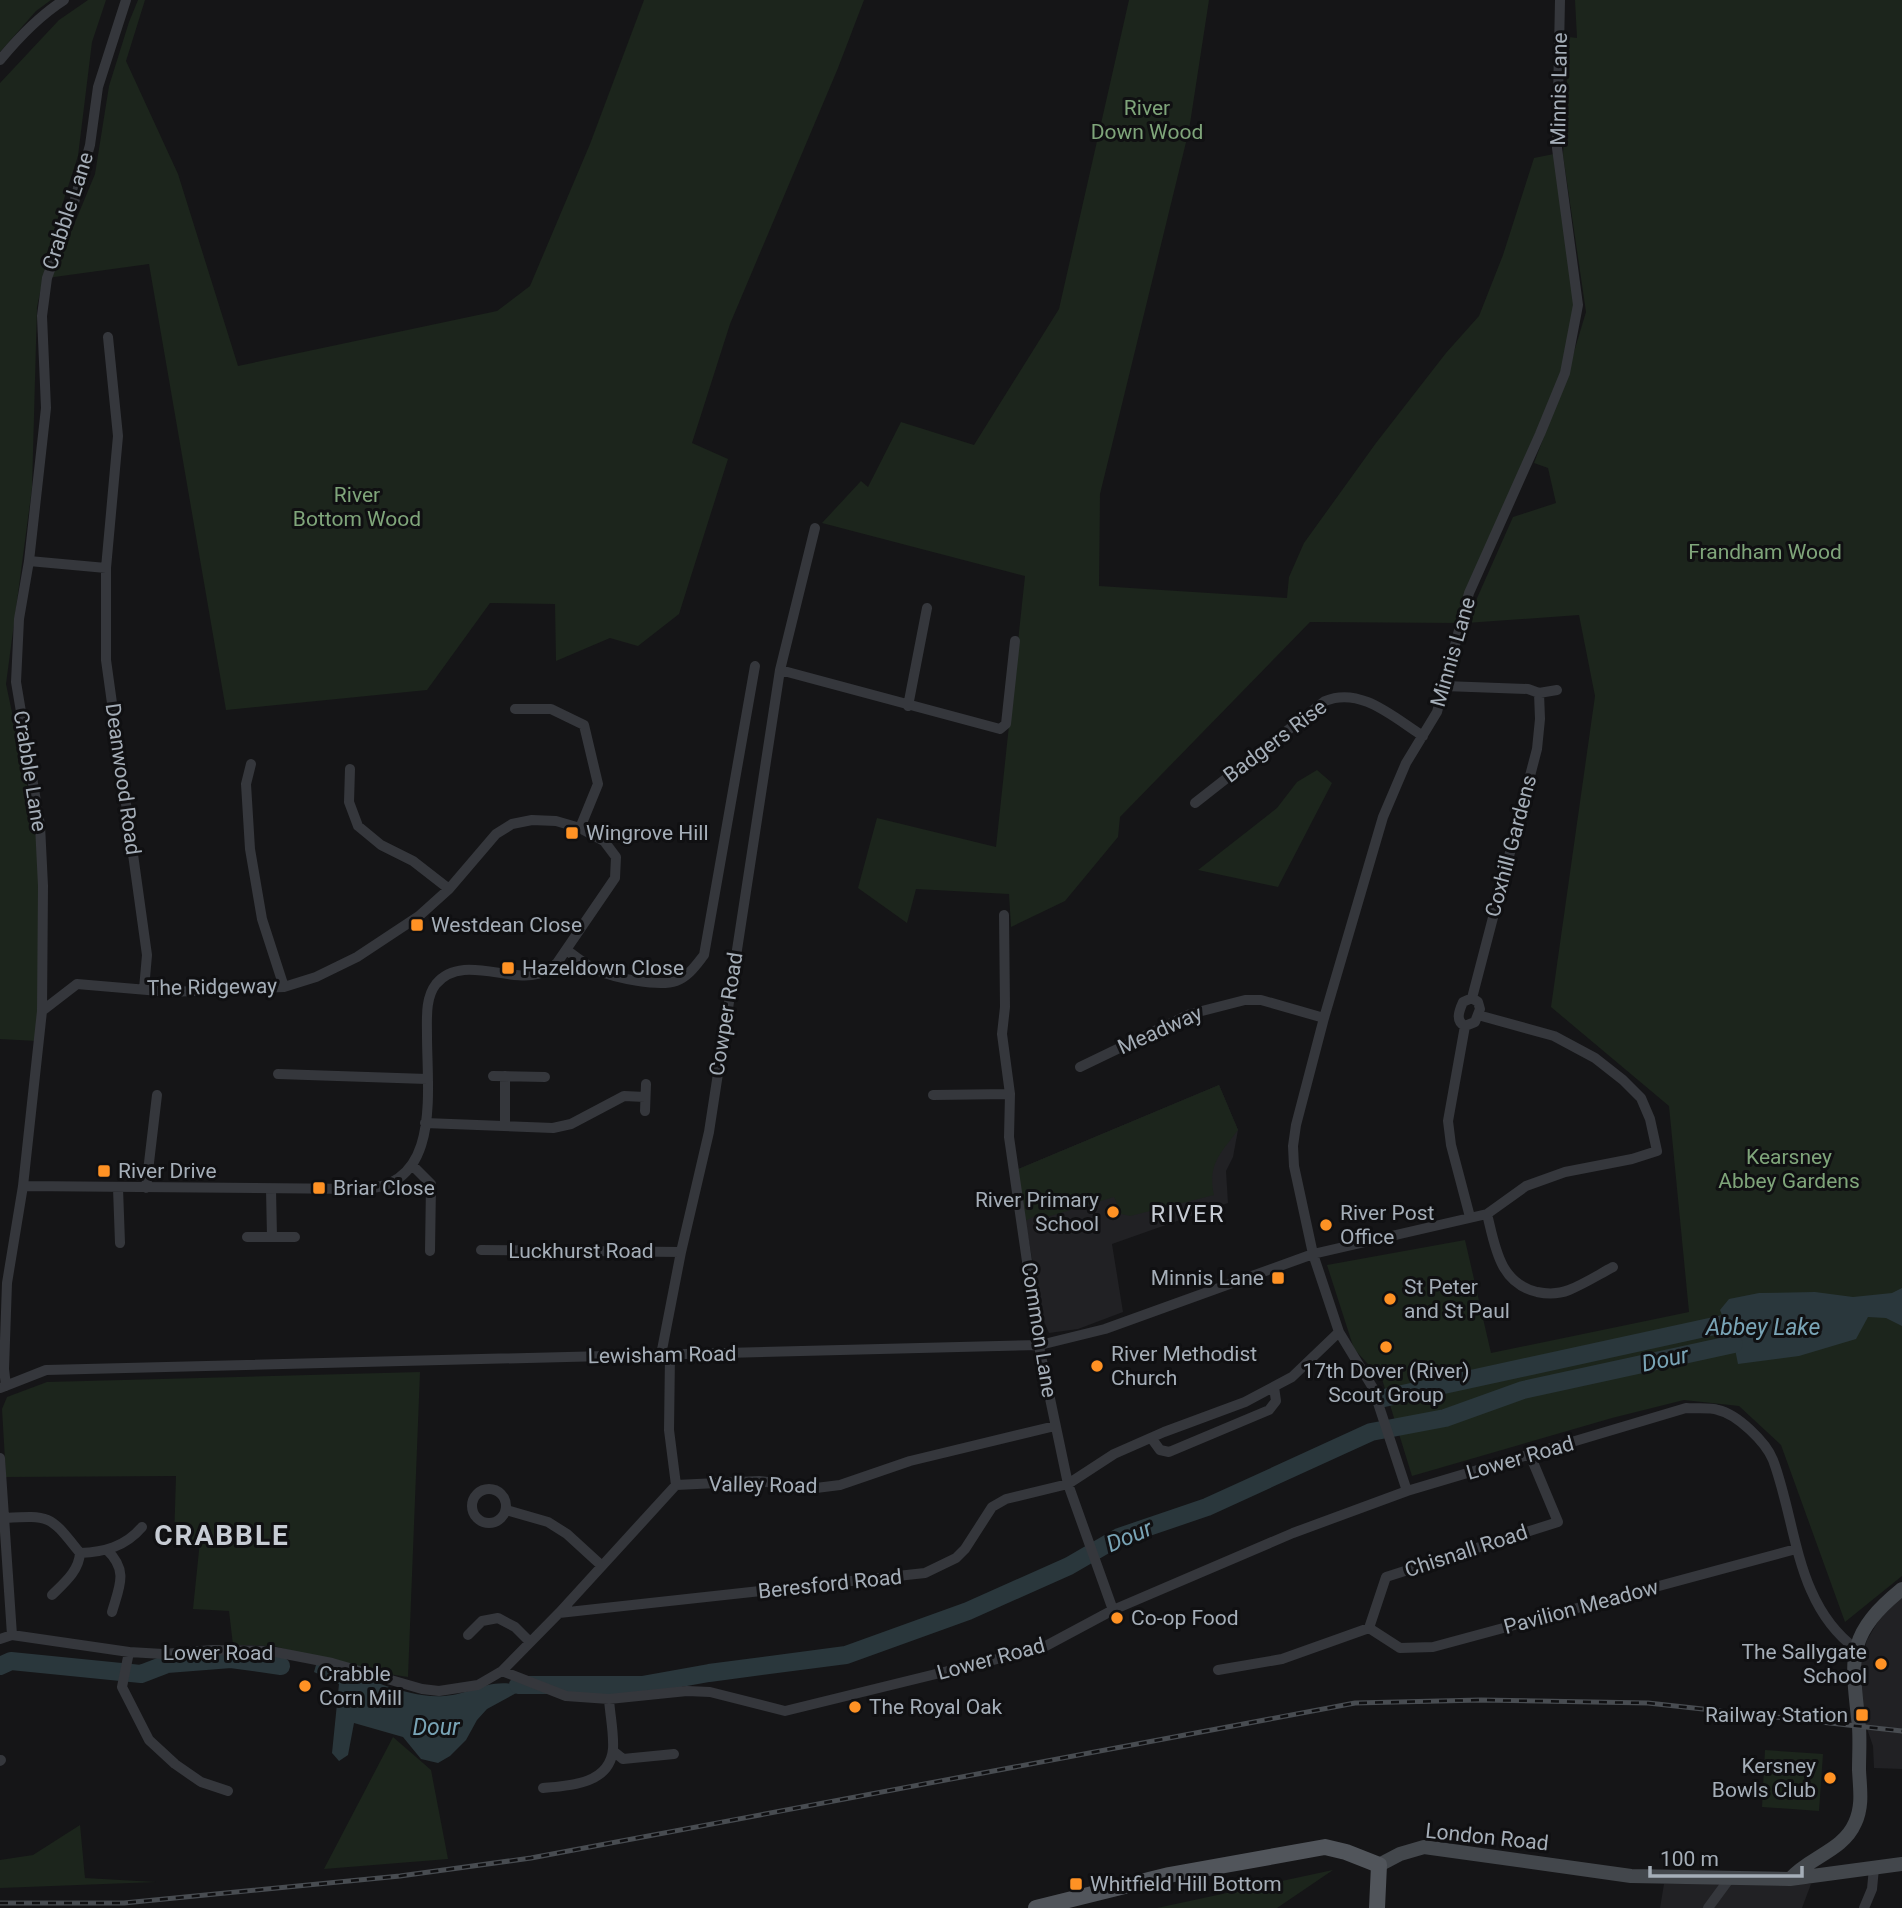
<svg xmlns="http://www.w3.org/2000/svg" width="1902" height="1908" font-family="Roboto,sans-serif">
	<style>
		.built { fill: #212124 }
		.green { fill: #1c251c }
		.water { fill: #2a373c }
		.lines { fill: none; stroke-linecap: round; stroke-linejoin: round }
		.river { stroke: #2a373c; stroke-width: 18 }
		.street { stroke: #35373c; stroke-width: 10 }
		.secondary { stroke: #43474c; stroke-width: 14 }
		.primary { stroke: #51555b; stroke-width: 16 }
		.rail-casing { stroke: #484c51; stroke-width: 5 }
		.rail { stroke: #101012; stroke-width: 2.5; stroke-dasharray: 8; stroke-linecap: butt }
		.poi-dot { fill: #ff9224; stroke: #101012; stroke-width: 2.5 }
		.labels { text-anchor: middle; stroke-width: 6; stroke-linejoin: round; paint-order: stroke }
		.street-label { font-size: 21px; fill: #a5aeb8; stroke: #101012 }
		.park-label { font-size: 21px; fill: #7fa57a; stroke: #101012 }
		.poi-label { font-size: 21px; fill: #a5aeb8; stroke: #101012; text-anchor: start }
		.water-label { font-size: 23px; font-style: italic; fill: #79a4b6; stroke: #101012 }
		.quarter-label { font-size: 24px; letter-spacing: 2px; fill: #c7ccd4; stroke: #101012 }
		.district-label { font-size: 28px; font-weight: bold; letter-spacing: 2px; fill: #c7ccd4; stroke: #101012 }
	</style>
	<rect width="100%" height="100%" fill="#151517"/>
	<path class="built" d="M 1219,1085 L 1238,1130 L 1233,1157 L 1226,1171 L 1228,1203 L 1112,1244 L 1123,1312 L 1078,1329 L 1049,1333 L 1043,1319 L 1016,1170 Z
		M 1902,1594 L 1902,1769 L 1874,1768 L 1873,1746 L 1863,1717 L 1858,1673 L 1867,1640 L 1882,1615 Z
		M 1664,1884 L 1811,1884 L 1802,1908 L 1660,1908 Z"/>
	<path class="green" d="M 0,0 L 51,0 L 36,11 L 0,52 Z
		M 88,0 L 106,0 L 92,42 L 78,156 L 52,236 L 37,307 L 32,488 L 6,684 L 38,836 L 42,1011 L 37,1041 L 0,1039 L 0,83 L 59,20 Z
		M 138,0 L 145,0 L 126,61 L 178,174 L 238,366 L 497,311 L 530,286 L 590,144 L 644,0 L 864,0 L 838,68 L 730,324 L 692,443 L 728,459 L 679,614 L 638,646 L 610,638 L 556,661 L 555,604 L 490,603 L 427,690 L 226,710 L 149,264 L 47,278 L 66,244 L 95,174 L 109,86 L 129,22 Z
		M 1129,0 L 1209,0 L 1189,130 L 1100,494 L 1099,586 L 1287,598 L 1289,577 L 1304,543 L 1376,443 L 1446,353 L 1479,316 L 1503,255 L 1534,158 L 1554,154 L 1578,305 L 1565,373 L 1459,623 L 1310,622 L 1120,817 L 1118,837 L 1065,901 L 1011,927 L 1009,894 L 916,889 L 907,923 L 858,888 L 877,818 L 996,847 L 1025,576 L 822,523 L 861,481 L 868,487 L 901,422 L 974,445 L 1059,309 Z
		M 1575,0 L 1902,0 L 1902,1576 L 1845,1622 L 1781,1445 L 1739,1406 L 1684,1400 L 1612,1418 L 1412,1476 L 1382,1379 L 1354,1349 L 1327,1265 L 1465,1240 L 1491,1353 L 1689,1312 L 1669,1106 L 1551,1007 L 1595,696 L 1579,615 L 1466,623 L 1513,517 L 1556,503 L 1548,468 L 1534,463 L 1567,375 L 1586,312 L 1563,155 L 1569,37 L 1577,38 Z
		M 1317,770 L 1332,783 L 1278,887 L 1198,870 L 1277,808 L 1297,782 Z
		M 1219,1085 L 1238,1130 C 1221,1153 1207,1164 1214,1195 L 1130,1216 L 1121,1214 L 1114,1197 L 1037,1220 L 1035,1216 L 1025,1221 L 1016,1170 Z
		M 420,1372 L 408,1677 L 368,1671 L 274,1646 L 233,1645 L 229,1611 L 193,1609 L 200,1541 L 174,1541 L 176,1476 L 6,1477 L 2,1409 L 7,1397 L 47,1382 Z
		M 393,1737 L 431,1770 L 448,1859 L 324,1869 Z
		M 1765,1750 L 1823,1754 L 1819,1811 L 1762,1807 Z
		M 80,1825 L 85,1878 L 156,1882 L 0,1888 L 0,1860 L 33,1855 Z
		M 1333,1870 L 1277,1908 L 1157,1908 Z"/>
	<path class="water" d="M 1902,1288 L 1902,1326 L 1886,1318 L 1868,1317 L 1856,1339 L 1799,1356 L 1738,1364 L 1734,1344 L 1720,1310 L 1729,1299 L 1759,1293 L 1815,1292 L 1853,1297 L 1892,1293 Z
		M 316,1665 L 329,1665 C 363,1676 408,1699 444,1696 C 473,1694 487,1678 518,1685 L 520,1691 L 487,1709 L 477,1720 L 466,1740 L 450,1756 L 438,1763 L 421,1759 L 403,1737 L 354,1723 L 348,1755 L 339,1761 L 332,1753 L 339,1684 L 314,1672 Z"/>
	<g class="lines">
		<path class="river" d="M 1384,1398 L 1728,1323
			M 0,1666 L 11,1661 L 141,1674 L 167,1664 L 231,1659 L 281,1666
			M 518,1685 L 642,1685 L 709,1673 L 846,1655 L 968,1611 L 1069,1566 L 1119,1537 L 1207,1507 L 1371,1432 L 1445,1418 L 1523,1390 L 1734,1344"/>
		<path class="street" d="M 0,60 C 19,37 39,16 64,0
			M 108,337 L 118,436 L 106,568 L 106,660 L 147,955 L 144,989
			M 29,561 L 106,568
			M 780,670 L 1000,729 L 1006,724 L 1015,641
			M 1444,686 L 1528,689 L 1539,693 L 1557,690
			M 908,706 L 927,608
			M 515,709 L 551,709 L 584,725 L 598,784 L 580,828
			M 251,764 L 246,784 L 250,849 L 262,919 L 284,987
			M 350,769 L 349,802 L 358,826 L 381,845 L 413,861 L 449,889
			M 1195,803 L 1325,701 C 1361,686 1394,718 1423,736
			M 1004,915 L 1005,1007 L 1002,1034 L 1010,1094 L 1009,1137 L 1040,1351 L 1068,1484 L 1113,1610
			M 566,950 C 577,957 587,966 599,971 C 615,978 659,987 676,981 C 689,976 696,965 704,955 L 755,666
			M 1472,998 L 1537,749 L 1540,719 L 1539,693
			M 1472,998 L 1478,1002 L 1480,1009 L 1475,1022 L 1465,1026 C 1455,1021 1459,1011 1463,1002 Z
			M 1465,1026 L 1448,1121 L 1451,1145 L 1470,1217
			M 1080,1067 L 1190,1014 L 1245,1000 L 1261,1000 L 1324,1018
			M 278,1074 L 427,1079
			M 493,1076 L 545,1077
			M 505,1076 L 505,1126
			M 933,1095 L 1010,1094
			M 645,1111 L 646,1084
			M 425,1123 L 553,1128 L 571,1124 L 624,1096 L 645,1097
			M 412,1165 L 431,1184 L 430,1251
			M 23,1186 L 360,1189 C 442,1189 427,1092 427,1036 C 427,1019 425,998 436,984 C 461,954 507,982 538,974 C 546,972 551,968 557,963 L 615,878 L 616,857 L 604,841 L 580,828 L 556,821 L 532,820 L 512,824 L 496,834 L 449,889 L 419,916 L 357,957 L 316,977 L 284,987 L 171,992 L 77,984 L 42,1011
			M 118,1188 L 120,1243
			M 146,1188 L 157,1095
			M 271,1189 L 272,1237
			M 1487,1214 C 1495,1246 1499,1283 1537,1292 C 1547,1294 1559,1294 1569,1290 C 1584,1284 1598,1275 1613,1267
			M 247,1237 L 295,1237
			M 481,1250 L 681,1252
			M 661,1355 L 681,1252 L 709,1132 L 780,670 L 815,528
			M 670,1355 L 669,1430 L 676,1485
			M 6,1386 L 4,1369 L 7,1283 L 23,1186 L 42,1011 L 43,886 L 40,825 L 16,682 L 19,619 L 29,561 L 46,408 L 42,316 L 47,278 L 73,206 L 90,145 L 98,87 L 126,0
			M 0,1388 L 46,1370 L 1040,1345 L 1105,1329 L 1313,1254 L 1487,1214 L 1526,1186 L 1565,1172 L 1632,1159 L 1657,1151 L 1650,1119 L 1641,1098 L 1623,1080 L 1595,1058 L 1554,1036 L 1478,1015
			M 1152,1439 L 1160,1450 L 1169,1452 L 1269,1410 L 1276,1401 L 1274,1387
			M 0,1458 L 12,1635
			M472 1506a17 17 0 1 1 34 0a17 17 0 1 1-34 0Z
			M 1407,1491 L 1373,1388 L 1339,1332 L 1313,1254 L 1294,1166 L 1293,1146 L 1296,1125 L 1324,1018 L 1383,817 L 1406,763 L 1437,712 L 1469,593 L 1540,434 L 1565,373 L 1578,305 L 1557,148 L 1560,0
			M 506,1510 L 548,1522 L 567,1534 L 602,1566
			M 5,1518 C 52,1515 50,1516 80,1553 C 79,1571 64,1583 52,1595
			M 107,1550 C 129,1571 119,1587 112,1612
			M 80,1553 C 104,1552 125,1547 142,1527
			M 559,1613 L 925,1573 L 956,1558 L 965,1549 L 992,1507 L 1006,1499 L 1068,1484 L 1114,1454 L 1164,1432 L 1245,1402 L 1292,1377 L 1339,1332
			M 1369,1628 L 1400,1648 L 1433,1647 L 1796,1549
			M 468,1635 L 482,1621 L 498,1618 L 515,1627 L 530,1642
			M 0,1639 L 12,1635 L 129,1652 L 163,1654 L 213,1650 L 270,1651 L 332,1663 L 422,1689 L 439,1691 L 478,1685 L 502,1671 L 559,1613 L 676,1485 L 759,1481 L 816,1488 L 840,1485 L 910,1461 L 1055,1426
			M 129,1652 L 122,1687 L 149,1740 L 175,1764 L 201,1782 L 228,1791
			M 1218,1670 L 1282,1659 L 1369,1628 L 1386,1577 L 1558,1522 L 1530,1455
			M 502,1671 L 566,1696 L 609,1699 L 687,1691 L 710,1692 L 785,1711 L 1042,1648 L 1113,1610 L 1293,1533 L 1407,1491 L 1686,1408 C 1696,1409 1709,1407 1718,1410 C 1737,1414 1766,1442 1773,1460 C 1797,1524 1795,1604 1856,1649
			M 613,1751 L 623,1759 L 674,1754
			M 0,1761 L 1,1760
			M 543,1788 C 570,1786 610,1784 613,1749 C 614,1733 610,1715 609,1699
			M 1708,1908 L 1730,1878
			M 1864,1908 L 1872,1889 L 1874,1868"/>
		<path class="secondary" d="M 1379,1865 L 1400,1854 L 1424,1847 L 1631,1876 L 1790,1879 L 1902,1864
			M 1790,1879 C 1809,1857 1843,1851 1855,1823 C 1863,1806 1860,1789 1859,1770 C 1859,1756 1860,1741 1859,1727 C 1852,1659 1844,1636 1902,1589"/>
		<path class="primary" d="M 1036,1908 L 1169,1875 L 1325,1847 L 1346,1852 L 1379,1865 L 1377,1908"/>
		<defs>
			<path id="rail" d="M 0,1903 L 124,1903 L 400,1876 L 531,1858 L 1355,1703 L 1481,1700 L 1648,1703 L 1902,1731"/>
		</defs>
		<use href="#rail" class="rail-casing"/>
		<use href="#rail" class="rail"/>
	</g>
	<g class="poi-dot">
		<rect x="565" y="826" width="14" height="14" rx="3.5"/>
		<rect x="410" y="918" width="14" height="14" rx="3.5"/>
		<rect x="501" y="961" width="14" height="14" rx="3.5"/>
		<rect x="97" y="1164" width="14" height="14" rx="3.5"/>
		<rect x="312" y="1181" width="14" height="14" rx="3.5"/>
		<circle cx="1113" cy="1212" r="7"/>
		<circle cx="1326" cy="1225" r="7"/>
		<rect x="1271" y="1271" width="14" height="14" rx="3.5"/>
		<circle cx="1390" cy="1299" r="7"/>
		<circle cx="1386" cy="1347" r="7"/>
		<circle cx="1097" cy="1366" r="7"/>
		<circle cx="1117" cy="1618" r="7"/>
		<circle cx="1881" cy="1664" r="7"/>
		<circle cx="305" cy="1686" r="7"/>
		<circle cx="855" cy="1707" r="7"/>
		<rect x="1855" y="1708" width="14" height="14" rx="3.5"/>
		<circle cx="1830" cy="1778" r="7"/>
		<rect x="1069" y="1877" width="14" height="14" rx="3.5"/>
	</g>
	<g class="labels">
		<g class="street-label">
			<text transform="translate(1559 89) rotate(-89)" y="7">Minnis Lane</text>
			<text transform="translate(68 211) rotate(-72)" y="7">Crabble Lane</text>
			<text transform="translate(1453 652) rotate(-74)" y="7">Minnis Lane</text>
			<text transform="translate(1275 741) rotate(-37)" y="7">Badgers Rise</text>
			<text transform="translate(30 771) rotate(81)" y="7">Crabble Lane</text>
			<text transform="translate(123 779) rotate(82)" y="7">Deanwood Road</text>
			<text transform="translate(1511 846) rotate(-75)" y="7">Coxhill Gardens</text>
			<text transform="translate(212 987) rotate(-1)" y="7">The Ridgeway</text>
			<text transform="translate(726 1014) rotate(-81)" y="7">Cowper Road</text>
			<text transform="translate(1160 1030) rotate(-24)" y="7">Meadway</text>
			<text x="581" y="1258">Luckhurst Road</text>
			<text transform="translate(1039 1330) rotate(81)" y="7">Common Lane</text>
			<text transform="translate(662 1355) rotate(-1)" y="7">Lewisham Road</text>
			<text transform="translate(1520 1458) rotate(-16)" y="7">Lower Road</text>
			<text transform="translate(763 1485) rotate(1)" y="7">Valley Road</text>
			<text transform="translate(1466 1551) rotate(-18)" y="7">Chisnall Road</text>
			<text transform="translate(830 1584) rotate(-6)" y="7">Beresford Road</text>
			<text transform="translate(1581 1607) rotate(-15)" y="7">Pavilion Meadow</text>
			<text x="218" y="1660">Lower Road</text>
			<text transform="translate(991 1659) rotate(-15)" y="7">Lower Road</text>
			<text transform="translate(1487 1837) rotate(6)" y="7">London Road</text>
		</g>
		<g class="park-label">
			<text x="1147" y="115">River<tspan x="1147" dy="24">Down Wood</tspan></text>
			<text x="357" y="502">River<tspan x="357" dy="24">Bottom Wood</tspan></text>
			<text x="1765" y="559">Frandham Wood</text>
			<text x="1789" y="1164">Kearsney<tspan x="1789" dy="24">Abbey Gardens</tspan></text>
		</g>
		<g class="poi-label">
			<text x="586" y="840">Wingrove Hill</text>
			<text x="431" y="932">Westdean Close</text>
			<text x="522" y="975">Hazeldown Close</text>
			<text x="118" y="1178">River Drive</text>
			<text x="333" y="1195">Briar Close</text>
			<text x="1099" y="1207" text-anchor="end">River Primary<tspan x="1099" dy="24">School</tspan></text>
			<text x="1340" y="1220">River Post<tspan x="1340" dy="24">Office</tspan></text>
			<text x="1264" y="1285" text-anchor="end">Minnis Lane</text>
			<text x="1404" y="1294">St Peter<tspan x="1404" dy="24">and St Paul</tspan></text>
			<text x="1111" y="1361">River Methodist<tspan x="1111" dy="24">Church</tspan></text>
			<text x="1386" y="1378" text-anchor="middle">17th Dover (River)<tspan x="1386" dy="24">Scout Group</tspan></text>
			<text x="1131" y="1625">Co-op Food</text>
			<text x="1867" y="1659" text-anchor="end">The Sallygate<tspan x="1867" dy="24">School</tspan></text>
			<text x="319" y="1681">Crabble<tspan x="319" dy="24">Corn Mill</tspan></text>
			<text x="869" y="1714">The Royal Oak</text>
			<text x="1848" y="1722" text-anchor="end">Railway Station</text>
			<text x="1816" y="1773" text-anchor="end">Kersney<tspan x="1816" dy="24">Bowls Club</tspan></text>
			<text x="1090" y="1891">Whitfield Hill Bottom</text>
		</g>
		<g class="water-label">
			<text x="1763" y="1335">Abbey Lake</text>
			<text transform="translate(1665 1359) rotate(-12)" y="8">Dour</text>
			<text transform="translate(1129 1536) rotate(-23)" y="8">Dour</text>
			<text x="436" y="1735">Dour</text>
		</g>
		<g class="quarter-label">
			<text x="1188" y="1222">RIVER</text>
		</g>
		<g class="district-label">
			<text x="222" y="1545">CRABBLE</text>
		</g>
	</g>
	<path d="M1650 1866v10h152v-10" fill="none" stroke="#a5aeb8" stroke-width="3.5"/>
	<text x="1660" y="1866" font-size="21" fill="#a5aeb8" stroke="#101012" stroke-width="5" paint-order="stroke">100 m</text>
</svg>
